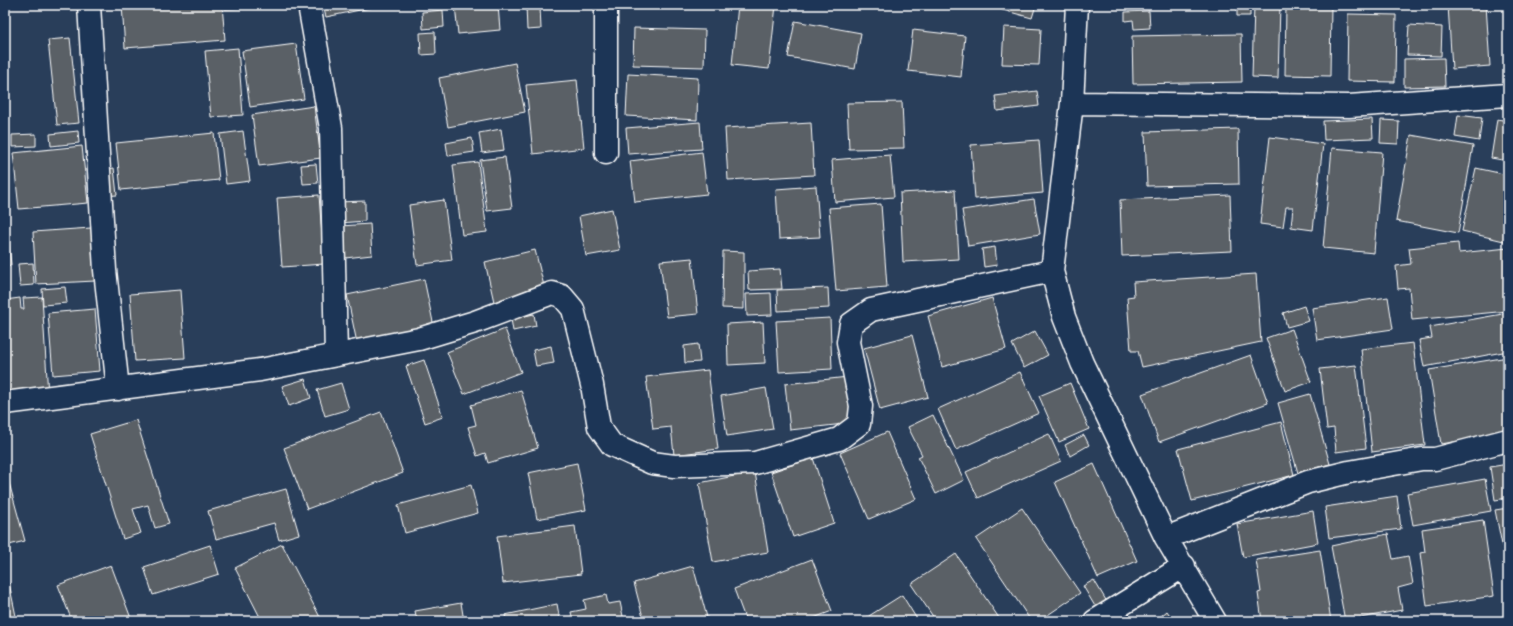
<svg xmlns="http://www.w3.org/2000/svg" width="1513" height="626" font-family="'Architects Daughter',sans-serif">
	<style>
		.building { fill: #5a6166; stroke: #fff }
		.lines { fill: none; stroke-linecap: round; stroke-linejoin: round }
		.minor-casing { stroke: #fff; stroke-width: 25 }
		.minor { stroke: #1d3557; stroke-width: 22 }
	</style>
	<rect width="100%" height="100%" fill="#293e5a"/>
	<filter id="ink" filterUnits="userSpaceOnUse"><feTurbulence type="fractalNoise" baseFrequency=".025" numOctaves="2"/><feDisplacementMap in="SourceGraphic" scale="8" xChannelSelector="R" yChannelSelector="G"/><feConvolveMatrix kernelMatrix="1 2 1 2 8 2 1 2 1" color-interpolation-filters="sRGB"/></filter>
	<g filter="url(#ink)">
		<path class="building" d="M 122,5 L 222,5 L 225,40 L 125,48 Z
			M 225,5 L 276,5 L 276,7 L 225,9 Z
			M 323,5 L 384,5 L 326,17 Z
			M 455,5 L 498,5 L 500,30 L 458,34 Z
			M 526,5 L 566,5 L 566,6 L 540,7 L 541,29 L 527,30 Z
			M 626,5 L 656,5 L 656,9 L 626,9 Z
			M 738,5 L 776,5 L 769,69 L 732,65 Z
			M 989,5 L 1036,5 L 1032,18 L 988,6 Z
			M 1237,5 L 1250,5 L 1250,16 L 1237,16 Z
			M 1254,5 L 1280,5 L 1278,78 L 1252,77 Z
			M 1286,5 L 1331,5 L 1330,76 L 1285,75 Z
			M 1448,5 L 1486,5 L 1490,66 L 1452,69 Z
			M 443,10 L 444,27 L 423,29 L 422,12 Z
			M 1149,11 L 1150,28 L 1134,29 L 1133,20 L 1125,21 L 1125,12 Z
			M 1348,14 L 1396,15 L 1395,82 L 1347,81 Z
			M 795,21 L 861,33 L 855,69 L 788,57 Z
			M 1409,25 L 1442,27 L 1441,56 L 1407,55 Z
			M 1004,27 L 1041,29 L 1039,65 L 1002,64 Z
			M 634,28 L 705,30 L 704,67 L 633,65 Z
			M 913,30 L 965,36 L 961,77 L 908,71 Z
			M 435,32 L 436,54 L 421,55 L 420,33 Z
			M 1241,34 L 1242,82 L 1133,84 L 1132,36 Z
			M 70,38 L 79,123 L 57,125 L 48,40 Z
			M 296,44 L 304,99 L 250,107 L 242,51 Z
			M 238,48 L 243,115 L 211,117 L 205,51 Z
			M 1444,58 L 1445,86 L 1404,87 L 1404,59 Z
			M 515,63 L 525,112 L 448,127 L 439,78 Z
			M 628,74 L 698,78 L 697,120 L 626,116 Z
			M 577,80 L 584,148 L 533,154 L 526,85 Z
			M 1037,91 L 1039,106 L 997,111 L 995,96 Z
			M 902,102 L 904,148 L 849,149 L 847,103 Z
			M 314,106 L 321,158 L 259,166 L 252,115 Z
			M 1458,115 L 1482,118 L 1479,141 L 1455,137 Z
			M 1372,119 L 1373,138 L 1324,140 L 1323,121 Z
			M 1497,119 L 1508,121 L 1508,161 L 1491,158 Z
			M 1381,120 L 1399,121 L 1398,144 L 1380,143 Z
			M 700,122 L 702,149 L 628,154 L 626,128 Z
			M 811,123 L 814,175 L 728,180 L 725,128 Z
			M 501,129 L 504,150 L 482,153 L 479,133 Z
			M 1238,129 L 1239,184 L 1147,186 L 1145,132 Z
			M 78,131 L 79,143 L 51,146 L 50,134 Z
			M 243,131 L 250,181 L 226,184 L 220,134 Z
			M 214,133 L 219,180 L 121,190 L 116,143 Z
			M 36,134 L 36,146 L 12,147 L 12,135 Z
			M 1411,135 L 1473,146 L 1458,233 L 1396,221 Z
			M 1270,137 L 1323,144 L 1313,230 L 1291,227 L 1293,207 L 1286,207 L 1283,227 L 1260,224 Z
			M 472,138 L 474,152 L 448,156 L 446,143 Z
			M 1039,140 L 1043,193 L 975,199 L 971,145 Z
			M 82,146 L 88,203 L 19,209 L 13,153 Z
			M 1332,148 L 1382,152 L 1374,253 L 1323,248 Z
			M 702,152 L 707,194 L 635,202 L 630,161 Z
			M 890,155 L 894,197 L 835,202 L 832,160 Z
			M 505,157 L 512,208 L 487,211 L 480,160 Z
			M 478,162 L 487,232 L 462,235 L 453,165 Z
			M 316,164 L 318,183 L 303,184 L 301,165 Z
			M 114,168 L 117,195 L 103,196 L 100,170 Z
			M 1476,168 L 1508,175 L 1508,242 L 1462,231 Z
			M 816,186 L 820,237 L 779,239 L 776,189 Z
			M 955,190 L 959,259 L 903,262 L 900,193 Z
			M 319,195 L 324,264 L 282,267 L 277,198 Z
			M 1230,195 L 1232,251 L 1122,256 L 1120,200 Z
			M 1034,199 L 1040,234 L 968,246 L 962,210 Z
			M 444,200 L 452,260 L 417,265 L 409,205 Z
			M 365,201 L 365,221 L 339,223 L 337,202 Z
			M 881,204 L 887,287 L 836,291 L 829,208 Z
			M 5,206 L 11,265 L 5,266 Z
			M 612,209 L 620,250 L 586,256 L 579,216 Z
			M 370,224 L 372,255 L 345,258 L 341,226 Z
			M 91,228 L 95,281 L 36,284 L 33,232 Z
			M 1458,243 L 1459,253 L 1508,248 L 1508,311 L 1412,320 L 1409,288 L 1398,289 L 1396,266 L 1411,264 L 1409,248 Z
			M 995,247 L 997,265 L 984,267 L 982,249 Z
			M 535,250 L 545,290 L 494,302 L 485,262 Z
			M 723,251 L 744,252 L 744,309 L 722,308 Z
			M 692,258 L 698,314 L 667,317 L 660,261 Z
			M 33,263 L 34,285 L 20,286 L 18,264 Z
			M 780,269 L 782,289 L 749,290 L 748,271 Z
			M 1256,274 L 1261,342 L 1142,367 L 1138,351 L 1131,351 L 1127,297 L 1134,296 L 1133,282 Z
			M 424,279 L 434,327 L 357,343 L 347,295 Z
			M 65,287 L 67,303 L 43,305 L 42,289 Z
			M 828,288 L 829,308 L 778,311 L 777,290 Z
			M 180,290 L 185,358 L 135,361 L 130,294 Z
			M 771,293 L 772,315 L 747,316 L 746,294 Z
			M 42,297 L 48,395 L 5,397 L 5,300 L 20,298 L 21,309 L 24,309 L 23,298 Z
			M 1388,297 L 1393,329 L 1317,340 L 1312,308 Z
			M 992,298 L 1006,349 L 942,367 L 928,316 Z
			M 1304,306 L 1309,321 L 1287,327 L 1283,313 Z
			M 95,309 L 100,371 L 53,375 L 48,313 Z
			M 1508,313 L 1508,351 L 1424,367 L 1419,340 L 1432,338 L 1430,327 Z
			M 534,314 L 536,326 L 513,331 L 511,319 Z
			M 830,318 L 832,369 L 779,372 L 776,321 Z
			M 763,322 L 765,363 L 728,365 L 727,324 Z
			M 505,329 L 521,372 L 464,394 L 447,352 Z
			M 1292,329 L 1311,382 L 1285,391 L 1266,338 Z
			M 1035,331 L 1048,355 L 1024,368 L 1012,344 Z
			M 912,335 L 928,397 L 880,410 L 864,348 Z
			M 1413,343 L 1425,445 L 1372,452 L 1361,349 Z
			M 698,344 L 700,362 L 685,363 L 684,346 Z
			M 551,346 L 554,363 L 536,366 L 533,350 Z
			M 1251,355 L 1268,403 L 1159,442 L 1142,394 Z
			M 1508,357 L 1508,433 L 1441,444 L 1429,370 Z
			M 424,360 L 443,417 L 425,423 L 406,366 Z
			M 1356,365 L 1366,448 L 1336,452 L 1334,428 L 1327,429 L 1320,369 Z
			M 708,370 L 718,449 L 674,455 L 671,427 L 653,429 L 646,377 Z
			M 1020,372 L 1039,413 L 956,450 L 938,409 Z
			M 848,377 L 853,423 L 790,430 L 785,384 Z
			M 305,379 L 311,398 L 289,406 L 282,386 Z
			M 341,383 L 349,409 L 325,416 L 317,390 Z
			M 1070,383 L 1089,429 L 1059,442 L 1039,396 Z
			M 766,388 L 773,429 L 727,436 L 721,396 Z
			M 521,390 L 538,448 L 488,463 L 485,453 L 477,456 L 468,427 L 476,425 L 471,405 Z
			M 1310,394 L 1330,464 L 1298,473 L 1278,403 Z
			M 381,412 L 403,473 L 307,509 L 284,448 Z
			M 933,415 L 964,480 L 936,494 L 918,457 L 922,455 L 908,427 Z
			M 136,420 L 169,524 L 155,528 L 148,505 L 133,509 L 141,533 L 123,539 L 90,434 Z
			M 1281,422 L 1294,475 L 1192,501 L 1178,449 Z
			M 887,432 L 916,499 L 869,519 L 840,453 Z
			M 1049,434 L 1061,461 L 978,498 L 966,472 Z
			M 1084,435 L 1089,445 L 1070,456 L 1065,445 Z
			M 813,458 L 834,523 L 793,537 L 771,472 Z
			M 577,463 L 586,510 L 537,519 L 528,473 Z
			M 1094,464 L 1137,561 L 1098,578 L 1055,482 Z
			M 1508,464 L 1508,498 L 1495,500 L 1490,467 Z
			M 5,468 L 25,541 L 5,546 Z
			M 755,472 L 768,552 L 713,562 L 699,483 Z
			M 1485,479 L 1491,511 L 1413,525 L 1407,493 Z
			M 471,485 L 478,513 L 405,533 L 398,505 Z
			M 286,489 L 299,534 L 279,540 L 274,523 L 216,539 L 208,511 Z
			M 1397,496 L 1401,529 L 1329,538 L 1325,507 Z
			M 1022,508 L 1080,593 L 1039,621 L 1031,621 L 976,539 Z
			M 1508,508 L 1508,575 L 1495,510 Z
			M 1313,511 L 1318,543 L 1243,557 L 1237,524 Z
			M 1483,520 L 1494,596 L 1427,606 L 1420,553 L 1425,552 L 1422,529 Z
			M 575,526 L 581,574 L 503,583 L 497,536 Z
			M 1388,534 L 1393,559 L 1408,556 L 1413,584 L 1398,588 L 1402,610 L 1345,621 L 1331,546 Z
			M 282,544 L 322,621 L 262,621 L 235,568 Z
			M 210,545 L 219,574 L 153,595 L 144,567 Z
			M 1320,550 L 1331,621 L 1262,621 L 1258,593 L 1261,592 L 1256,560 Z
			M 956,554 L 1001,621 L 936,621 L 911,584 Z
			M 812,559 L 832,611 L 806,621 L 746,621 L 734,589 Z
			M 111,565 L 132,621 L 72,621 L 58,585 Z
			M 693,566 L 708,621 L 644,621 L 634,583 Z
			M 1094,580 L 1110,607 L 1099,613 L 1083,586 Z
			M 9,583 L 17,621 L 5,621 L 5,584 Z
			M 606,595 L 608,604 L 620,602 L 624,621 L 573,621 L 571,612 L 586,609 L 584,600 Z
			M 902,595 L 918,621 L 861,621 Z
			M 461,603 L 464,621 L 417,621 L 415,611 Z
			M 557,604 L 560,621 L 506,621 L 505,615 Z
			M 1167,611 L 1174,621 L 1155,621 Z"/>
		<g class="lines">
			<defs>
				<path id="minor" d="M 89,5 L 105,270 L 118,389
					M 309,5 L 331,128 L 336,355
					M 1077,5 L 1072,103 L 1052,271 L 1064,317 L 1082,363 L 1166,538 L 1215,621
					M 1072,103 L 1349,106 L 1508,95
					M 606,153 L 606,5
					M 5,403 L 260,370 L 419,339 L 475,322 L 552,293 L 562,296 L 573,309 L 592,385 L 599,427 L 612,445 L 652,463 L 674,466 L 755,463 L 839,439 L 859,424 L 861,406 L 848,342 L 851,324 L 871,310 L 1052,271
					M 1166,538 L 1308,482 L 1349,472 L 1422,459 L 1435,459 L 1508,440
					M 1095,621 L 1184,566"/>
			</defs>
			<use href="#minor" class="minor-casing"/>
			<use href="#minor" class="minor"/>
		</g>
	</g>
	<rect width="1513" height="626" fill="none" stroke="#1d3557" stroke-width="20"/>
	<rect x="10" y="10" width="1493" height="606" fill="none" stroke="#fff" stroke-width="1.5" filter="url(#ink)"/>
</svg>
